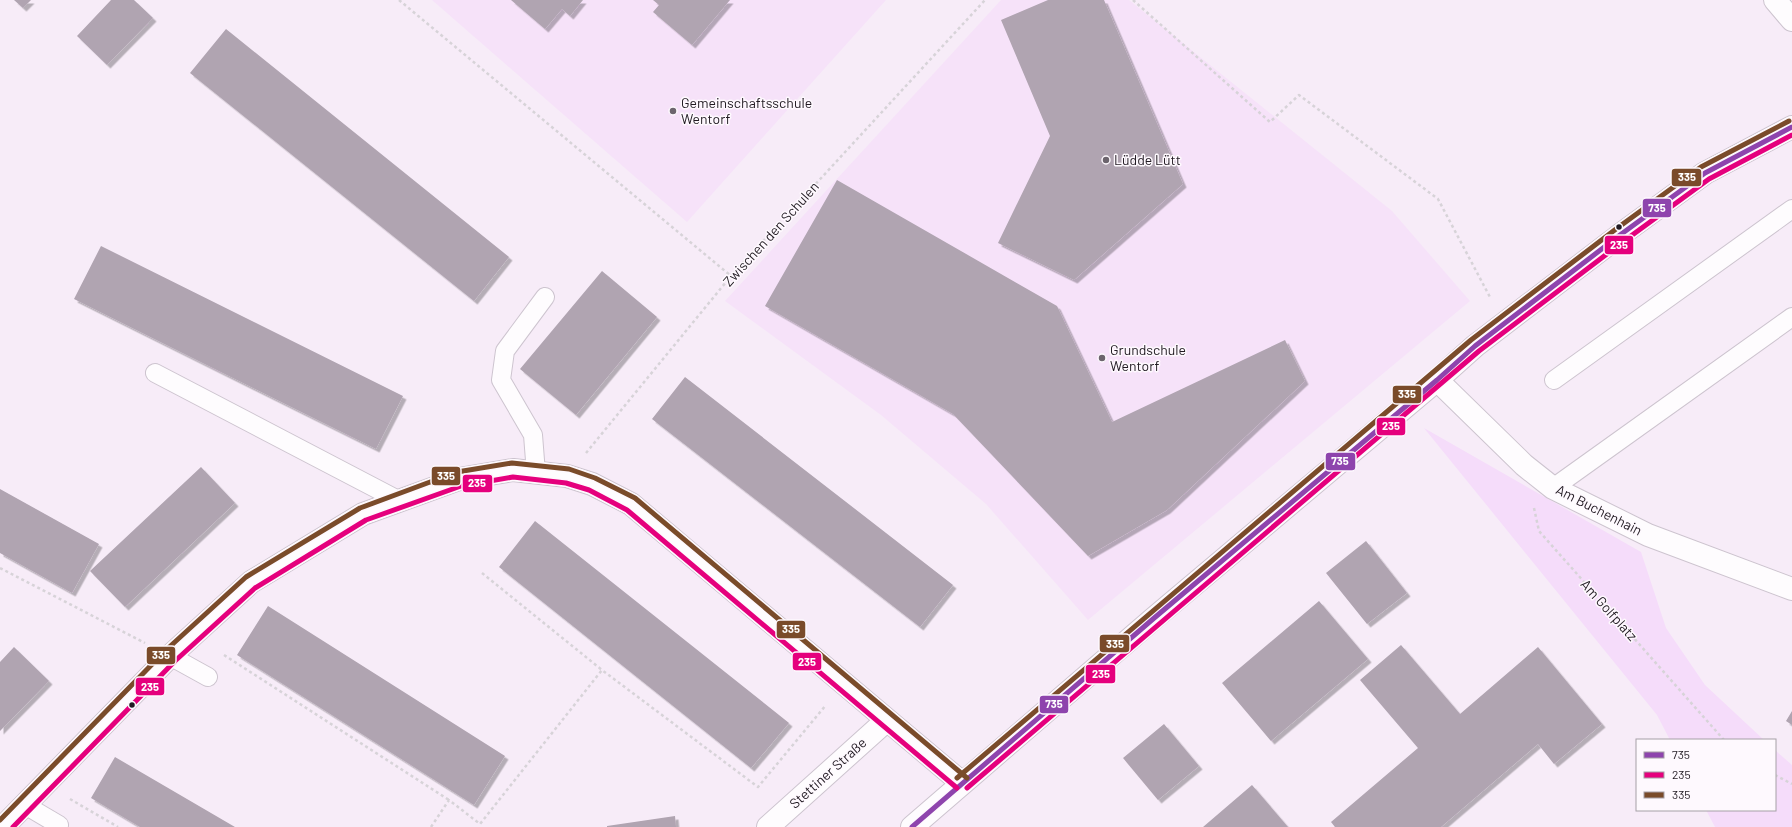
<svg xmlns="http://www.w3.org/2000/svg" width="1792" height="827" font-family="Barlow,sans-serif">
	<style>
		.built { fill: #f6e2f9 }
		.green { fill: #f5dcfa }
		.building { fill: #b0a4b1; filter: url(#shadow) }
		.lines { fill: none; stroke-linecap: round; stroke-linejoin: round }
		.lane-casing { stroke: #cdc4cf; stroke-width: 20 }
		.street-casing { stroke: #cdc4cf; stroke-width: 24 }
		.secondary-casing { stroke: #cdc4cf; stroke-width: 24 }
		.path { stroke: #d7d3d8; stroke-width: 2.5; stroke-dasharray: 3 3; stroke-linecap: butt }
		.lane { stroke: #fefcfe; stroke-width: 18 }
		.street { stroke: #fefcfe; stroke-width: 22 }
		.secondary { stroke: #fefcfe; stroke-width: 22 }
		.bus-1-casing { stroke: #fef9fe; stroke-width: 8 }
		.bus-2-casing { stroke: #fef9fe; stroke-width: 8 }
		.bus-3-casing { stroke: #fef9fe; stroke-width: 8 }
		.bus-1 { stroke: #8e44ad; stroke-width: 5 }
		.bus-2 { stroke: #e5007d; stroke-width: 5 }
		.bus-3 { stroke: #7a4b2a; stroke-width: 5 }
		.poi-dot { fill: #6c646d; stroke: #fef9fe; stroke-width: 1.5 }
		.bus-dot { fill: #211a22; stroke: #fef9fe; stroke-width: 1.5 }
		.labels { text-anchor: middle; stroke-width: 3; stroke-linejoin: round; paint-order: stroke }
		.poi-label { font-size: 14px; fill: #211a22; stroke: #fef9fe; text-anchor: start }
		.street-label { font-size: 14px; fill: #211a22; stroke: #fef9fe }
		.line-badge { stroke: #fef9fe; stroke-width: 1.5 }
		.badge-label { font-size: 11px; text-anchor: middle; font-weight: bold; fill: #fff }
	</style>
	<defs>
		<filter id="shadow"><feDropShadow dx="3.5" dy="3.5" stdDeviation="0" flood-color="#0004"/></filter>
	</defs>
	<rect width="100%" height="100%" fill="#f7ecf8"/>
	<path class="built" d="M 432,0 L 886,0 L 687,222 Z
		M 1001,0 L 1129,0 L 1392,211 L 1470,301 L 1088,620 L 986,504 L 881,415 L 725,301 Z"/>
	<path class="green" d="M 1424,428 L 1641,552 L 1666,628 L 1705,685 L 1764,740 L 1670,740 L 1657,715 Z
		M 1775,750 L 1792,765 L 1792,827 L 1715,827 L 1706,810 L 1775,810 Z"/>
	<path class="building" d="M 14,0 L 31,0 L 23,8 Z
		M 111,0 L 134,0 L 153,18 L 107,65 L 77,36 Z
		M 511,0 L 583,0 L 570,16 L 562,9 L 545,29 Z
		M 653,0 L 730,0 L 692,45 L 653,12 L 659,5 Z
		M 1048,0 L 1104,0 L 1183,184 L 1074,280 L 998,243 L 1050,136 L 1001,20 Z
		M 226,29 L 509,257 L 474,301 L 190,73 Z
		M 837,180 L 1057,306 L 1112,422 L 1285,340 L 1305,381 L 1167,510 L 1088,556 L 953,414 L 765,306 Z
		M 101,246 L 403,396 L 376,449 L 74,299 Z
		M 602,271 L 657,317 L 576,415 L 520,369 Z
		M 685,377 L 953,585 L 920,627 L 652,419 Z
		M 201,467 L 235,503 L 125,607 L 90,571 Z
		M 0,489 L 99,544 L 72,593 L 0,553 Z
		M 535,521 L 789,723 L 751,768 L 499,567 Z
		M 1366,541 L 1407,593 L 1367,624 L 1326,573 Z
		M 1319,601 L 1368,659 L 1271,741 L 1222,683 Z
		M 268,606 L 505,756 L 474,805 L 237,655 Z
		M 1401,645 L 1460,714 L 1538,647 L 1602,724 L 1554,764 L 1538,744 L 1441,827 L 1335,827 L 1331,822 L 1418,748 L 1360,680 Z
		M 14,647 L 49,681 L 0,731 L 0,662 Z
		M 1792,711 L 1792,725 L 1786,721 Z
		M 1164,724 L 1199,766 L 1158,800 L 1123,758 Z
		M 115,757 L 235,827 L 140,827 L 91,798 Z
		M 1252,785 L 1288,827 L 1203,827 Z
		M 675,816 L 676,827 L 607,827 L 607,826 Z"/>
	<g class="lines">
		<defs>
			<path id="lane" d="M 155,373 L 400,501
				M 1554,380 L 1792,209
				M 536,473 L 533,435 L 501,380 L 505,351 L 545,297
				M 1553,488 L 1792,317
				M 170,656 L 208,677
				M 25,805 L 59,825"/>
			<path id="street" d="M 1775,0 L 1792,20
				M 1437,380 L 1524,465 L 1553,488 L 1648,535 L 1792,589
				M 3,827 L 170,656 L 251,582 L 363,514 L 459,479 L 513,470 L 567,476 L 592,484 L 631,504 L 962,783
				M 768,827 L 887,720"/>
			<path id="secondary" d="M 912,827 L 1153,619 L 1437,380 L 1475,346 L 1620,235 L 1705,173 L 1792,127"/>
		</defs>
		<use href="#lane" class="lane-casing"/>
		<use href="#street" class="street-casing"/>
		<use href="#secondary" class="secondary-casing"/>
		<path class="path" d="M 399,0 L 731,276
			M 1133,0 L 1270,122 L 1299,95 L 1438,199 L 1491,299
			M 586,453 L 731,276 L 985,0
			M 1534,508 L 1539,531 L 1724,740
			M 0,568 L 145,643
			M 482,573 L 602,670
			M 224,655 L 449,800
			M 1775,775 L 1792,784
			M 70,799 L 118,827
			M 431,827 L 449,800 L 480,824 L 602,670 L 758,787 L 826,705"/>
		<use href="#lane" class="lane"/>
		<use href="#street" class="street"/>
		<use href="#secondary" class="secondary"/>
		<defs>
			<path id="bus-1" d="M 912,827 L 1153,619 L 1437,380 L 1475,346 L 1620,235 L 1705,173 L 1792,127"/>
			<path id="bus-2" d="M 967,788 L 1479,351 L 1624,241 L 1709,179 L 1792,135
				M 13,827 L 175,661 L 255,588 L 366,520 L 461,486 L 513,477 L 566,483 L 589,490 L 627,510 L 957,788"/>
			<path id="bus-3" d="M 957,778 L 1471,340 L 1616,229 L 1701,167 L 1789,121
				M 0,820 L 165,651 L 246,577 L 360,508 L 457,472 L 512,463 L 569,469 L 595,478 L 635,498 L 967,778"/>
		</defs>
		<use href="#bus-1" class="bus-1-casing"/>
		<use href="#bus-2" class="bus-2-casing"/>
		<use href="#bus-3" class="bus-3-casing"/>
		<use href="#bus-1" class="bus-1"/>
		<use href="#bus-2" class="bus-2"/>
		<use href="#bus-3" class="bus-3"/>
	</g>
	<g class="poi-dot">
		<circle cx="673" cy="111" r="4"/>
		<circle cx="1106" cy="160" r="4"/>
		<circle cx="1102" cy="358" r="4"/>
	</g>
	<g class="bus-dot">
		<circle cx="1619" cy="227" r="3.5"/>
		<circle cx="132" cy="705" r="3.5"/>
	</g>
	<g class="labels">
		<g class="poi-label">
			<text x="681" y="108">Gemeinschaftsschule<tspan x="681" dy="16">Wentorf</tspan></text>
			<text x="1114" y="165">Lüdde Lütt</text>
			<text x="1110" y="355">Grundschule<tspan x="1110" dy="16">Wentorf</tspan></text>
		</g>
		<g class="street-label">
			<text transform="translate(771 234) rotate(-48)" y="5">Zwischen den Schulen</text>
			<text transform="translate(1599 510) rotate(27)" y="5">Am Buchenhain</text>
			<text transform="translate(1609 610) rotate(48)" y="5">Am Golfplatz</text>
			<text transform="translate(828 773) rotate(-42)" y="5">Stettiner Straße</text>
		</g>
	</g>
	<g class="line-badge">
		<rect x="1671" y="168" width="31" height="19" rx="4" fill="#7a4b2a"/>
		<rect x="1642" y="198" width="30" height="20" rx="4" fill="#8e44ad"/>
		<rect x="1604" y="235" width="30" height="20" rx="4" fill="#e5007d"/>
		<rect x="1392" y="385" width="30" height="19" rx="4" fill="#7a4b2a"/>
		<rect x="1376" y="417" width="30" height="19" rx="4" fill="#e5007d"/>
		<rect x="1325" y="452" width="31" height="19" rx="4" fill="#8e44ad"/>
		<rect x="431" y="466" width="30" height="20" rx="4" fill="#7a4b2a"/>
		<rect x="462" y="474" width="31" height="19" rx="4" fill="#e5007d"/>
		<rect x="776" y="620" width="30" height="19" rx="4" fill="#7a4b2a"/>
		<rect x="1099" y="634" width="31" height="19" rx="4" fill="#7a4b2a"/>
		<rect x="146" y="646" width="30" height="19" rx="4" fill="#7a4b2a"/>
		<rect x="792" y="652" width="30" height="19" rx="4" fill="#e5007d"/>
		<rect x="1085" y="664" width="31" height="20" rx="4" fill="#e5007d"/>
		<rect x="135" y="677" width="30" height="19" rx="4" fill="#e5007d"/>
		<rect x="1039" y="695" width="30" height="19" rx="4" fill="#8e44ad"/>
	</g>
	<g class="badge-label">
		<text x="1687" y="181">335</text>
		<text x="1657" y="212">735</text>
		<text x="1619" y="249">235</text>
		<text x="1407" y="398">335</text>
		<text x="1391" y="430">235</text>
		<text x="1340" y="465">735</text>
		<text x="446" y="480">335</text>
		<text x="477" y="487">235</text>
		<text x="791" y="633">335</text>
		<text x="1115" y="648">335</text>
		<text x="161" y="659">335</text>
		<text x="807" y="666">235</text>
		<text x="1101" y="678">235</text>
		<text x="150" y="691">235</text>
		<text x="1054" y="708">735</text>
	</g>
	<rect x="1636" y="739" width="140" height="72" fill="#fef9fe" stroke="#a6a0a6"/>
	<rect x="1644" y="752" width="20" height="6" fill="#8e44ad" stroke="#a6a0a6"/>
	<text x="1672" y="759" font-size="12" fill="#211a22">735</text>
	<rect x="1644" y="772" width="20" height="6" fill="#e5007d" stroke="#a6a0a6"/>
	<text x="1672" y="779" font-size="12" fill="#211a22">235</text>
	<rect x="1644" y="792" width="20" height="6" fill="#7a4b2a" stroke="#a6a0a6"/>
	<text x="1672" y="799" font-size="12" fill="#211a22">335</text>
</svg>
